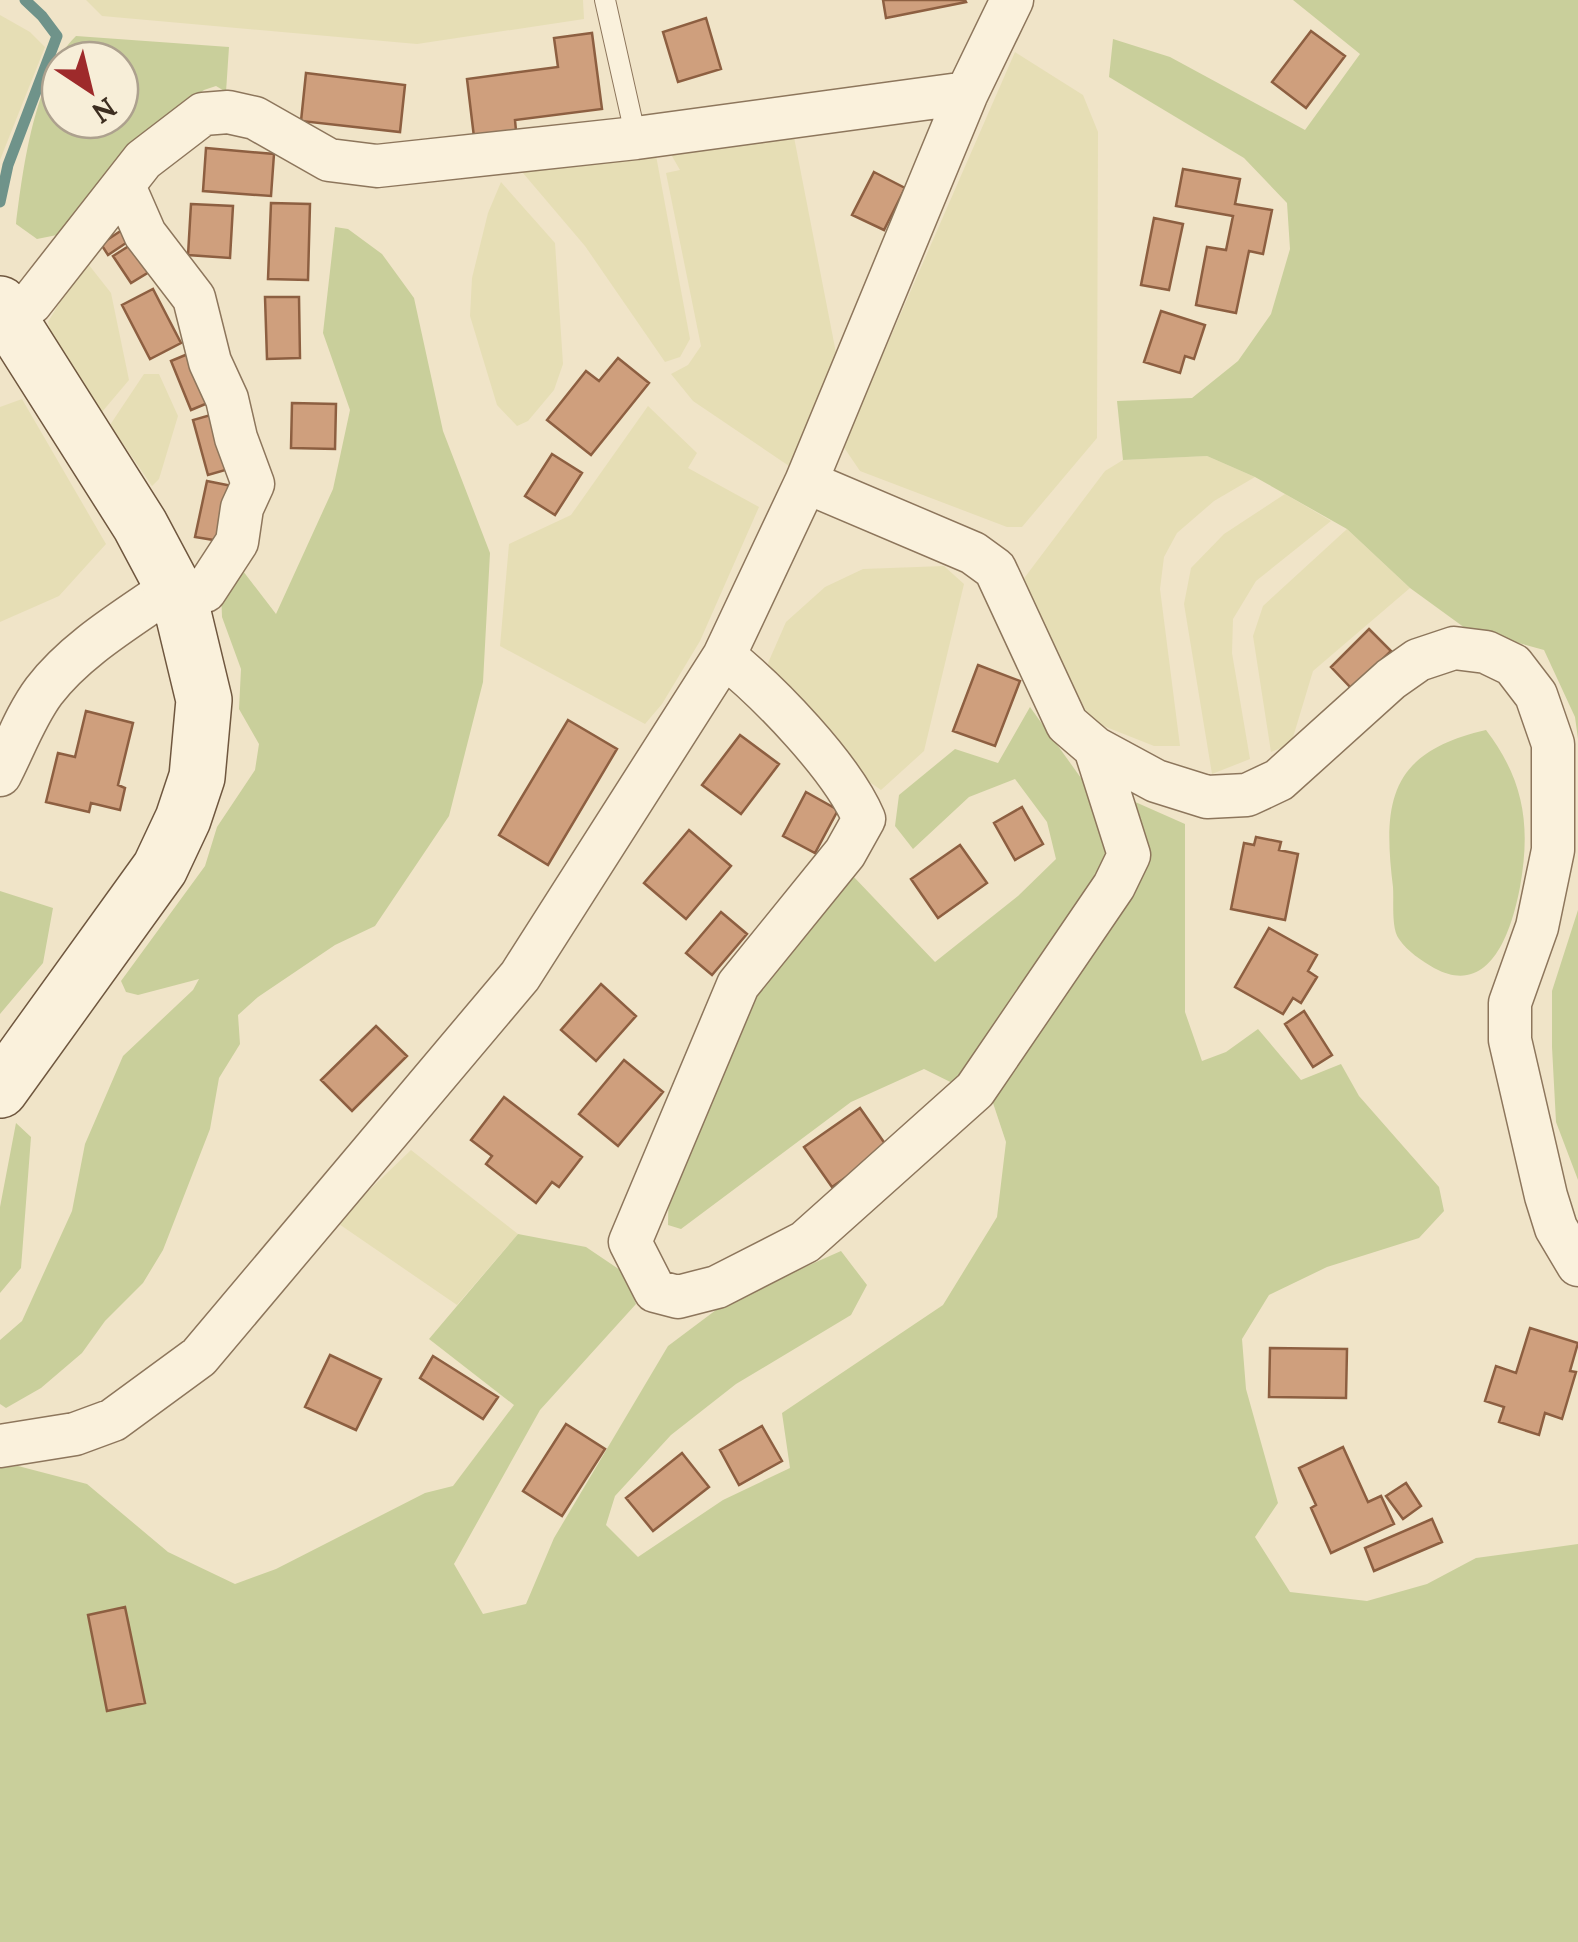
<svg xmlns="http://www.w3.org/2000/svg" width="1578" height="1942" font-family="Lora,serif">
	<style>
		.farmland { fill: #e6deb5 }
		.green { fill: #c9cf9b; fill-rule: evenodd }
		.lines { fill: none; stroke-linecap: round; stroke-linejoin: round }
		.stream { stroke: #6f938a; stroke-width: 11 }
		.building { fill: #cf9f7d; stroke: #8d5f41; stroke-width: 2.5 }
		.lane-casing { stroke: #8d765c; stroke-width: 22 }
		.street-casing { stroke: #8d765c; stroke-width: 45 }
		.secondary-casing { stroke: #6f573f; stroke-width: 58 }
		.lane { stroke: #faf1dc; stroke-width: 20 }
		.street { stroke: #faf1dc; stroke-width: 42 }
		.secondary { stroke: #faf1dc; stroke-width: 55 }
	</style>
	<rect width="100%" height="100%" fill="#f0e4c8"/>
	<path class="farmland" d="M 86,0 L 583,0 L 584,19 L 417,44 L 102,16 Z
		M 0,15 L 30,32 L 45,47 L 0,160 Z
		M 1015,52 L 1083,95 L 1098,132 L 1097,438 L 1022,527 L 1007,527 L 860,471 L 843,446 Z
		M 794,137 L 837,358 L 792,468 L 693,401 L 671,374 L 688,365 L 701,346 L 666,173 L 680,170 L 669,151 Z
		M 655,150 L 690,339 L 680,357 L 665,362 L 585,246 L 517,166 Z
		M 501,182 L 555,243 L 563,364 L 554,390 L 528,421 L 517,426 L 497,405 L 470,316 L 472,278 L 488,213 Z
		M 85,260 L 111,293 L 129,380 L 102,412 L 55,347 L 48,322 Z
		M 144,374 L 159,374 L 178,416 L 159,479 L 152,486 L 110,425 Z
		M 22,399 L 106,544 L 59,596 L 0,622 L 0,407 Z
		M 648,406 L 697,453 L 688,468 L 759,507 L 700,641 L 662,704 L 645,724 L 500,646 L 509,544 L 571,515 Z
		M 1207,456 L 1255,477 L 1214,501 L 1177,533 L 1164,557 L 1160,589 L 1180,746 L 1154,746 L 1091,721 L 1022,581 L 1105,471 L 1123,460 Z
		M 1285,494 L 1331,521 L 1256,581 L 1233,619 L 1232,653 L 1250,759 L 1212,774 L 1184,604 L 1191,568 L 1224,534 Z
		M 1347,529 L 1410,588 L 1313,671 L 1291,744 L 1271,752 L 1253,636 L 1263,606 Z
		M 944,566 L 964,584 L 924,751 L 881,790 L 851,769 L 773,683 L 768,663 L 786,622 L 825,587 L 863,569 Z
		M 411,1150 L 518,1234 L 457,1305 L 336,1222 Z"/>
	<path class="green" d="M 1293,0 L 1578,0 L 1578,739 L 1575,717 L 1544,650 L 1465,628 L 1410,588 L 1347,529 L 1255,477 L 1207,456 L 1123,460 L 1117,401 L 1192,398 L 1238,361 L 1271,314 L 1290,249 L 1287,203 L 1244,158 L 1109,77 L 1113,39 L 1170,57 L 1305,130 L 1360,54 Z
		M 76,36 L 229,47 L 226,92 L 216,86 L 204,90 L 138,138 L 62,234 L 37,239 L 16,224 C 23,169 34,77 76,36 ZM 60,60 L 120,60 L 120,120 L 60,120 Z
		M 335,227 L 348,229 L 382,254 L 414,298 L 443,431 L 490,553 L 483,682 L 449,816 L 375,926 L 335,945 L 258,997 L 238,1015 L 240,1044 L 219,1078 L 210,1129 L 163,1250 L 143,1283 L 105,1321 L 82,1353 L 41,1388 L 6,1408 L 0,1404 L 0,1340 L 22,1321 L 72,1211 L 85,1144 L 123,1056 L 193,990 L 199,979 L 138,995 L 126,992 L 121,981 L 205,866 L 217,827 L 255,770 L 259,744 L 239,709 L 241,669 L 222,617 L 221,591 L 243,571 L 276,614 L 333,489 L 350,410 L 323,333 Z
		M 1030,707 L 1081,778 L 1185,824 L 1185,1012 L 1202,1061 L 1226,1052 L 1258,1029 L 1301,1080 L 1341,1064 L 1359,1096 L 1439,1187 L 1444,1211 L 1419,1238 L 1327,1267 L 1269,1295 L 1242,1339 L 1246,1389 L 1278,1503 L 1255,1537 L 1290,1592 L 1367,1601 L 1427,1584 L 1476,1558 L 1578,1544 L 1578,1942 L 0,1942 L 0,1468 L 18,1466 L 87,1484 L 168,1552 L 235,1584 L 276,1569 L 425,1493 L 453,1486 L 514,1405 L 429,1339 L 518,1234 L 586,1247 L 623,1272 L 636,1304 L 540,1410 L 454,1564 L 483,1614 L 526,1604 L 554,1538 L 668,1346 L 728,1301 L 841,1251 L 867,1285 L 851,1315 L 736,1384 L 671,1435 L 615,1496 L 606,1525 L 638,1557 L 723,1500 L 790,1468 L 782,1413 L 943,1305 L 997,1217 L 1006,1142 L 993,1103 L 924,1069 L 851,1102 L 681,1229 L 668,1225 L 669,1177 L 730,1033 L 767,978 L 852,875 L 935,962 L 1018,896 L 1056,859 L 1047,822 L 1015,779 L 969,797 L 913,849 L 895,826 L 899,795 L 955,749 L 998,763 Z
		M 1486,730 C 1524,780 1531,825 1520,887 C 1512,929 1491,999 1434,968 C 1421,960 1408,952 1399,939 C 1391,928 1394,902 1393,887 C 1382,799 1391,752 1486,730 Z
		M 0,891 L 53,908 L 43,963 L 0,1014 Z
		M 1578,910 L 1578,1180 L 1556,1122 L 1552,1047 L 1552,991 Z
		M 16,1123 L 31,1137 L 21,1268 L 0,1293 L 0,1207 Z"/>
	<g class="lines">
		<path class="stream" d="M 0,202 L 8,165 L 57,36 L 42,16 L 25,0"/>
	</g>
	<path class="building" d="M 883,0 L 965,0 L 966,2 L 886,18 Z
		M 706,18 L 721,69 L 678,82 L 663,32 Z
		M 1311,31 L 1345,56 L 1306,108 L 1272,82 Z
		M 592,33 L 602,109 L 515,120 L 516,131 L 474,137 L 467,79 L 558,67 L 554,38 Z
		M 306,73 L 405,85 L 400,132 L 301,121 Z
		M 206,148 L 274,154 L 271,196 L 203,191 Z
		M 1183,169 L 1240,179 L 1235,204 L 1272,210 L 1263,254 L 1249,251 L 1236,313 L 1196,305 L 1207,247 L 1226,250 L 1233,216 L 1176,206 Z
		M 874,172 L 905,188 L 884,230 L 852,215 Z
		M 271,203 L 310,204 L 308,280 L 268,279 Z
		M 191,204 L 233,206 L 230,258 L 188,255 Z
		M 1154,218 L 1183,224 L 1169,290 L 1141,285 Z
		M 125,228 L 132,239 L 108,255 L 101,244 Z
		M 132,244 L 149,272 L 131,283 L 113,256 Z
		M 153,289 L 181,343 L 150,359 L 122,305 Z
		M 265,297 L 299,297 L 300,358 L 267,359 Z
		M 1161,311 L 1205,325 L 1194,359 L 1185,356 L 1180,373 L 1144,362 Z
		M 195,351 L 215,400 L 191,410 L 171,361 Z
		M 618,358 L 649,383 L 591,455 L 547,420 L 586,371 L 599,381 Z
		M 292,403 L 336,404 L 335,449 L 291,448 Z
		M 214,414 L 229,469 L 208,475 L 193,420 Z
		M 552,454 L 582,473 L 555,515 L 525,496 Z
		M 207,481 L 232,486 L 220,541 L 195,537 Z
		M 1369,629 L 1391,651 L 1352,689 L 1331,667 Z
		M 978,665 L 1020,681 L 995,746 L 953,731 Z
		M 86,711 L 133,723 L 118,785 L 125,788 L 120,810 L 91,803 L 89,812 L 46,802 L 58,753 L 75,757 Z
		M 568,720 L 617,749 L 548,865 L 499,835 Z
		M 740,735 L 779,764 L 741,814 L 702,785 Z
		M 806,792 L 838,810 L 815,853 L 783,836 Z
		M 1022,807 L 1043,844 L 1015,860 L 994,823 Z
		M 689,830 L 731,866 L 686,919 L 644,883 Z
		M 1256,837 L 1281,842 L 1279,850 L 1298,854 L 1285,920 L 1231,909 L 1244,843 L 1254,845 Z
		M 960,845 L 987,883 L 938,918 L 911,879 Z
		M 721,912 L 747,934 L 712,975 L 686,953 Z
		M 1269,928 L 1317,955 L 1308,971 L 1317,977 L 1301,1003 L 1293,998 L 1283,1014 L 1235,987 Z
		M 601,984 L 636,1016 L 596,1061 L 561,1030 Z
		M 1304,1011 L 1332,1055 L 1313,1067 L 1285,1024 Z
		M 376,1026 L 407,1056 L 352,1111 L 321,1080 Z
		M 624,1060 L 663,1092 L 618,1146 L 579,1114 Z
		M 504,1097 L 582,1157 L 559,1187 L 552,1182 L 536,1203 L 486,1164 L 492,1156 L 471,1140 Z
		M 860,1108 L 888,1148 L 832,1187 L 804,1147 Z
		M 1530,1328 L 1578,1343 L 1570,1371 L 1576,1372 L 1562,1419 L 1545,1413 L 1539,1435 L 1499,1422 L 1504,1407 L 1485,1401 L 1496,1366 L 1516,1373 Z
		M 1270,1348 L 1347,1349 L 1346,1398 L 1269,1397 Z
		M 330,1355 L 381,1379 L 356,1430 L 305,1407 Z
		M 433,1356 L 498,1397 L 483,1419 L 420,1378 Z
		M 566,1424 L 605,1449 L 562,1516 L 523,1491 Z
		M 762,1426 L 782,1461 L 739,1485 L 720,1450 Z
		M 1343,1447 L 1368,1502 L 1381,1496 L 1394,1524 L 1331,1553 L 1311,1508 L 1316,1505 L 1299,1468 Z
		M 682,1453 L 709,1487 L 653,1531 L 626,1498 Z
		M 1406,1483 L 1421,1506 L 1403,1519 L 1386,1496 Z
		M 1432,1519 L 1442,1542 L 1374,1571 L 1365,1548 Z
		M 125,1607 L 145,1703 L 107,1711 L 88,1615 Z"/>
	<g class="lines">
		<defs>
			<path id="lane" d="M 605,0 L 636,138"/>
			<path id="street" d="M 0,328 L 31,303 L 143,160 L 203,114 L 228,112 L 255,118 L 329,160 L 377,166 L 636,138 L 967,93
				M 806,482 L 973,553 L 995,569 L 1067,724 L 1095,748 L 1156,781 L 1207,797 L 1247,795 L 1279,780 L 1391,679 L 1418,660 L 1454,648 L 1486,652 L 1513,665 L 1536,695 L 1553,744 L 1553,850 L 1537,927 L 1510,1003 L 1510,1040 L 1546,1196 L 1556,1228 L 1578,1265
				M 724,656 C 769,692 842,767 864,819 L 845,853 L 738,985 L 630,1242 L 655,1291 L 678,1297 L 717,1287 L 805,1242 L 975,1090 L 1114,886 L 1129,855 L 1095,748
				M 0,775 C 14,748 26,715 44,691 C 77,648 129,618 173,587 L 205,591 L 237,542 L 242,508 L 253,484 L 236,438 L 227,399 L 210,362 L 194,298 L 145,234 L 124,186
				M 0,1446 L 75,1434 L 113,1420 L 199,1357 L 520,976 L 724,656 L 806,482 L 967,93 L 1012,0"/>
			<path id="secondary" d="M 0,304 L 140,525 L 173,587 L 184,617 L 204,700 L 197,777 L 183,819 L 160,868 L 0,1090"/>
		</defs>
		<use href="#lane" class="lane-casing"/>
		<use href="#street" class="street-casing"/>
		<use href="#secondary" class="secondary-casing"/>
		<use href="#lane" class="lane"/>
		<use href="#street" class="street"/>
		<use href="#secondary" class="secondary"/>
	</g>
	<g transform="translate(90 90) rotate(145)"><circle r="48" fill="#f7eed8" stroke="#ada18e" stroke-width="2.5"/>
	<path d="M0-8L18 38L0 25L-18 38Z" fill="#9e2a2b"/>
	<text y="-15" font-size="28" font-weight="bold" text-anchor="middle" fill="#3d2e20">N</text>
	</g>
</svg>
